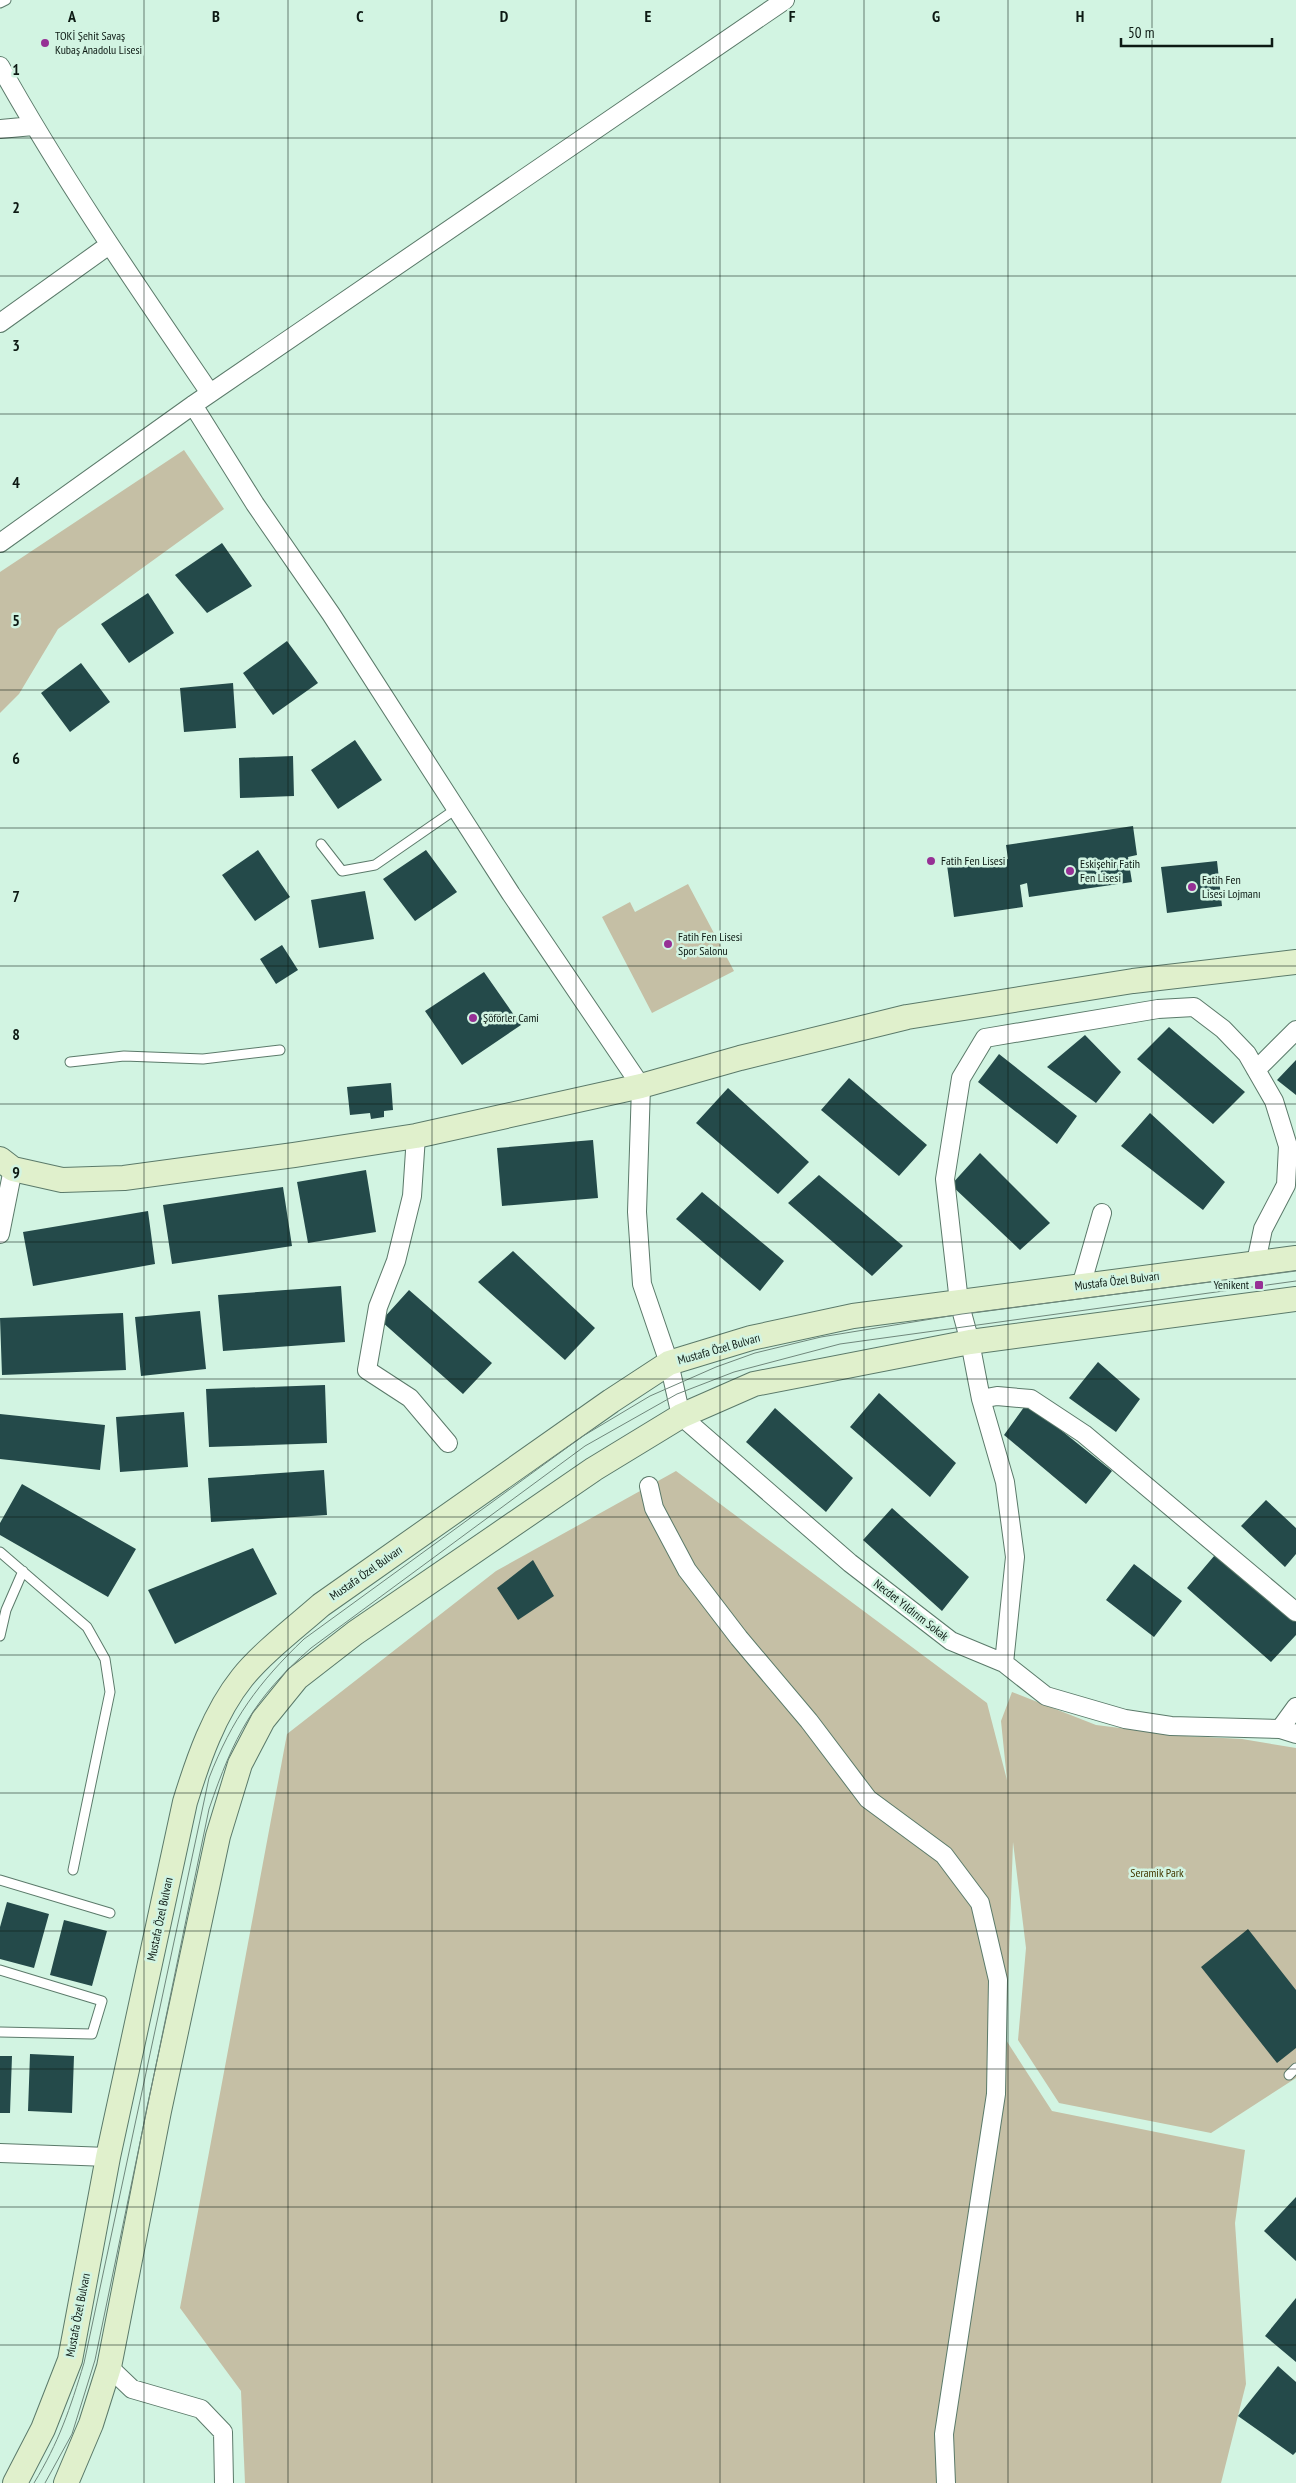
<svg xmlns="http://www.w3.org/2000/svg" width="1296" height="2483" font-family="'PT Sans Narrow',sans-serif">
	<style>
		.green { fill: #c5bfa5 }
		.building { fill: #244a4a }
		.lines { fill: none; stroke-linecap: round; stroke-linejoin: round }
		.lane-casing { stroke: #5b7a6a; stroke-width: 11 }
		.street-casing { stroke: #5b7a6a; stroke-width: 20 }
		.secondary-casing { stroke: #5b7a6a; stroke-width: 26 }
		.lane { stroke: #fff; stroke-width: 9 }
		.street { stroke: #fff; stroke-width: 18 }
		.secondary { stroke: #e0f0cc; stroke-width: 24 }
		.tram { stroke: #6f877b; stroke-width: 1 }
		.grid { fill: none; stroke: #0d1a14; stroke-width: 1; stroke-opacity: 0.55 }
		.poi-dot { fill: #963095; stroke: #d2f4e2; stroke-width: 2 }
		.labels { text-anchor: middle; stroke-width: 5; stroke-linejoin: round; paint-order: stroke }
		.poi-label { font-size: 12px; fill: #0d1a14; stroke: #d2f4e2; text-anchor: start }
		.street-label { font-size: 12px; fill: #0d1a14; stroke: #d2f4e2 }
		.park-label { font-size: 12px; fill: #443800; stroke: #d2f4e2 }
		.grid-label { font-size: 16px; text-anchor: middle; font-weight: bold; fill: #0d1a14; stroke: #d2f4e2; stroke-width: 5; stroke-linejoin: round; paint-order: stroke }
	</style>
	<rect width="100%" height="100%" fill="#d2f4e2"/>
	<path class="green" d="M 184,450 L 224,509 L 58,629 L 19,694 L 0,713 L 0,572 Z
		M 688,884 L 734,971 L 652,1013 L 602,917 L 630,902 L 635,912 Z
		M 676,1471 L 987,1703 L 1007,1780 L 1001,1721 L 1012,1692 L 1096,1725 L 1185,1736 L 1242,1739 L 1296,1748 L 1296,2078 L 1211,2133 L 1059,2103 L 1018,2040 L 1026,1948 L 1013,1842 L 1006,2040 L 1052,2111 L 1245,2150 L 1235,2223 L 1246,2384 L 1221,2483 L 245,2483 L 241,2391 L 180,2308 L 287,1734 L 496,1571 Z"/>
	<path class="building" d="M 222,543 L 252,586 L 207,613 L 175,575 Z
		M 148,593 L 174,633 L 129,663 L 101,624 Z
		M 287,641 L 318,683 L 273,715 L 243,673 Z
		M 81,663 L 110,702 L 70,732 L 41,693 Z
		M 233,683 L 236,728 L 184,732 L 180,688 Z
		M 355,740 L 382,780 L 338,809 L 311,770 Z
		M 293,756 L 294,796 L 240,798 L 239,758 Z
		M 1133,826 L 1137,855 L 1128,857 L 1132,882 L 1029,897 L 1027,883 L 1020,885 L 1023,907 L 954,917 L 947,865 L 1008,859 L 1006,845 Z
		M 258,850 L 290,897 L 255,921 L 222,875 Z
		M 426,850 L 457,892 L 415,921 L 383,879 Z
		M 1217,861 L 1222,906 L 1167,913 L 1161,867 Z
		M 365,891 L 374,939 L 319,948 L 311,900 Z
		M 282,945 L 298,970 L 276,984 L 260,959 Z
		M 484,972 L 521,1025 L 462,1065 L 425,1011 Z
		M 1169,1027 L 1245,1092 L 1213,1124 L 1137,1059 Z
		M 1085,1035 L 1121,1072 L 1096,1103 L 1047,1067 Z
		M 999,1054 L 1077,1116 L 1057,1144 L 978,1082 Z
		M 1296,1060 L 1296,1095 L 1277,1080 Z
		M 849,1078 L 927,1145 L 899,1176 L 821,1110 Z
		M 391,1083 L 393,1110 L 384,1111 L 384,1117 L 371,1119 L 370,1113 L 350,1115 L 347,1087 Z
		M 728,1088 L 809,1162 L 778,1194 L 696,1123 Z
		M 1150,1113 L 1225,1182 L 1203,1210 L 1121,1146 Z
		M 593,1140 L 598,1198 L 502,1206 L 497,1148 Z
		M 980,1153 L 1050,1223 L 1020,1250 L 951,1185 Z
		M 366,1170 L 376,1232 L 308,1243 L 297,1182 Z
		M 819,1175 L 903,1246 L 872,1276 L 788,1203 Z
		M 283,1187 L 292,1246 L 172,1264 L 163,1205 Z
		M 702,1192 L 784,1261 L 760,1291 L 676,1219 Z
		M 148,1211 L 155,1264 L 33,1286 L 23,1232 Z
		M 513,1251 L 595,1328 L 565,1360 L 478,1282 Z
		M 341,1286 L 345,1342 L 223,1351 L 218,1295 Z
		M 409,1290 L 492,1363 L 463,1394 L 381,1321 Z
		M 200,1311 L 206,1369 L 141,1376 L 135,1317 Z
		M 123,1313 L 126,1370 L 2,1375 L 0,1318 Z
		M 1098,1362 L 1140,1399 L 1116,1432 L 1069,1398 Z
		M 325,1385 L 327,1443 L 209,1447 L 206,1389 Z
		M 879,1393 L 956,1463 L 930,1497 L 850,1427 Z
		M 1027,1403 L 1112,1471 L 1086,1504 L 1004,1435 Z
		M 775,1408 L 853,1478 L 826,1512 L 746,1442 Z
		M 184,1412 L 188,1467 L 120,1472 L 116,1417 Z
		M 0,1414 L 105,1425 L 100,1470 L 0,1459 Z
		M 324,1470 L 327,1515 L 211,1522 L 208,1478 Z
		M 22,1484 L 136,1549 L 108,1597 L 0,1535 L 0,1523 Z
		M 1266,1500 L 1296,1528 L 1296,1554 L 1285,1567 L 1241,1526 Z
		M 892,1508 L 969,1577 L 942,1611 L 863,1540 Z
		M 253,1548 L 277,1594 L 175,1644 L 148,1590 Z
		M 1220,1549 L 1296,1622 L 1296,1635 L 1271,1662 L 1187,1588 Z
		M 533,1560 L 554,1596 L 518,1620 L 497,1588 Z
		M 1134,1564 L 1182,1601 L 1154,1637 L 1106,1600 Z
		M 7,1902 L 49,1914 L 34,1968 L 0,1959 L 0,1927 Z
		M 64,1920 L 107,1931 L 92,1986 L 50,1975 Z
		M 1248,1929 L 1296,1990 L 1296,2048 L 1277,2063 L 1201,1967 Z
		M 30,2054 L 74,2056 L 72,2113 L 28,2111 Z
		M 0,2056 L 12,2056 L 10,2113 L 0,2113 Z
		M 1296,2197 L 1296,2261 L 1264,2231 Z
		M 1296,2298 L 1296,2362 L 1265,2336 Z
		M 1278,2366 L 1296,2382 L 1296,2452 L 1293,2455 L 1238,2416 Z"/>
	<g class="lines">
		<defs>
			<path id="lane" d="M 0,3 L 6,0
				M 321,844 L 342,871 L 375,865 L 456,809
				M 70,1062 L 124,1056 L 203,1059 L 280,1050
				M 0,1552 L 87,1627 L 105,1659 L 110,1692 L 73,1870
				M 0,1636 L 6,1610 L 23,1571
				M 0,1880 L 110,1913
				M 0,1970 L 102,2001 L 92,2034 L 0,2032
				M 1289,2075 L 1296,2068"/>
			<path id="street" d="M 0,66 C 63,179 137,286 210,393
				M 0,129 L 33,126
				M 0,323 L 109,245
				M 193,405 L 255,504 L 331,614 L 511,894 L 641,1086 L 637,1212 L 642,1284 L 669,1363 L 681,1416 L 850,1563 L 951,1641 L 1004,1663 L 1046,1696 L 1125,1719 L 1171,1726 L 1280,1729 L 1296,1734
				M 0,543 L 193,405 L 785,0
				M 1256,1070 L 1296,1030
				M 416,1136 L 412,1196 L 396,1261 L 378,1307 L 367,1370 L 410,1398 L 448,1443
				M 0,1234 L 13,1169
				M 1081,1286 L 1102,1213
				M 981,1399 L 997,1396 L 1031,1399 L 1084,1434 L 1296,1612
				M 649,1486 L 654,1508 L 687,1570 L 739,1638 L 809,1721 L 868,1799 L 944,1855 L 980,1903 L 998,1980 L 996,2094 L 944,2434 L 946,2483
				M 1004,1663 L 1015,1557 L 1005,1482 L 981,1399 L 970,1342 L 959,1302 L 945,1179 L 961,1078 L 985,1038 L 1158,1009 L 1194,1007 L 1223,1029 L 1247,1054 L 1274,1101 L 1288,1146 L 1286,1185 L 1263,1229 L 1256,1262
				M 1280,1729 L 1296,1707
				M 0,2153 L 108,2157
				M 109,2367 L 132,2389 L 201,2409 L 223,2432 L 224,2483"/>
			<path id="secondary" d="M 0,1159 L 13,1169 L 62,1180 L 124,1178 L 294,1155 L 416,1136 L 641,1086 L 740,1058 L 907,1017 L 1133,981 L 1296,962
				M 15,2483 L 43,2429 L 70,2360 L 108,2157 L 185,1802 C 198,1760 214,1713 242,1678 C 262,1653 296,1627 321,1605 L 611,1401 L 669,1363 L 751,1338 L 853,1316 L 1296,1258
				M 66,2483 L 91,2424 L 109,2367 L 159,2111 L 218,1836 L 240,1764 L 263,1720 L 297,1678 L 355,1633 L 594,1469 L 681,1416 L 754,1384 L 970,1342 L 1296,1299"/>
		</defs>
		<use href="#lane" class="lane-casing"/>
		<use href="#street" class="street-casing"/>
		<use href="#secondary" class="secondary-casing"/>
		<use href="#lane" class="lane"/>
		<use href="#street" class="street"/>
		<use href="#secondary" class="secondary"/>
		<path class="tram" d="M 34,2483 C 59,2442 70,2409 84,2363 L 209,1778 C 232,1719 258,1683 304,1639 L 583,1436 L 650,1396 L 716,1367 L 755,1353 L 821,1337 L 962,1314 L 1296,1271
			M 45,2483 L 72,2434 L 95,2360 L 209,1809 C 234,1736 253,1699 311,1648 L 585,1446 L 677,1394 L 734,1372 L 840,1344 L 1296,1281"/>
	</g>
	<path class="grid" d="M 144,0 L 144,2483M 288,0 L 288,2483M 432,0 L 432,2483M 576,0 L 576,2483M 720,0 L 720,2483M 864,0 L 864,2483M 1008,0 L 1008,2483M 1152,0 L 1152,2483M 0,138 L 1296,138M 0,276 L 1296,276M 0,414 L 1296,414M 0,552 L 1296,552M 0,690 L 1296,690M 0,828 L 1296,828M 0,966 L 1296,966M 0,1104 L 1296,1104M 0,1242 L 1296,1242M 0,1379 L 1296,1379M 0,1517 L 1296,1517M 0,1655 L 1296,1655M 0,1793 L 1296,1793M 0,1931 L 1296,1931M 0,2069 L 1296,2069M 0,2207 L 1296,2207M 0,2345 L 1296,2345"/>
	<g class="poi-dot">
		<circle cx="45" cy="43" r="5"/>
		<circle cx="931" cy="861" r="5"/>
		<circle cx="1070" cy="871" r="5"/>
		<circle cx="1192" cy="887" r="5"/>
		<circle cx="668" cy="944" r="5"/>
		<circle cx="473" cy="1018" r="5"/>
		<rect x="1254" y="1280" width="10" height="10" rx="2.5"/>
	</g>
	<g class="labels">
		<g class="poi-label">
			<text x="55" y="40">TOKİ Şehit Savaş<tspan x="55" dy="14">Kubaş Anadolu Lisesi</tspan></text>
			<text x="941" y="865">Fatih Fen Lisesi</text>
			<text x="1080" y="868">Eskişehir Fatih<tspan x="1080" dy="14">Fen Lisesi</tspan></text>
			<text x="1202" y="884">Fatih Fen<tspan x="1202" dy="14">Lisesi Lojmanı</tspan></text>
			<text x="678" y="941">Fatih Fen Lisesi<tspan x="678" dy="14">Spor Salonu</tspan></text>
			<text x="483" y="1022">Şöförler Cami</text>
			<text x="1249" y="1289" text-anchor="end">Yenikent</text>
		</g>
		<g class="street-label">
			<text transform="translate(1117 1281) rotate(-7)" y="4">Mustafa Özel Bulvarı</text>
			<text transform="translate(719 1349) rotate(-16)" y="4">Mustafa Özel Bulvarı</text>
			<text transform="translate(366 1573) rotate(-35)" y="4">Mustafa Özel Bulvarı</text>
			<text transform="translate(911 1610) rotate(38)" y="4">Necdet Yıldırım Sokak</text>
			<text transform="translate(160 1919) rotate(-78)" y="4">Mustafa Özel Bulvarı</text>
			<text transform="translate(78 2315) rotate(-79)" y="4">Mustafa Özel Bulvarı</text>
		</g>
		<g class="park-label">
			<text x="1157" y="1877">Seramik Park</text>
		</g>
	</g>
	<g class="grid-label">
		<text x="72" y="22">A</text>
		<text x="216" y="22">B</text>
		<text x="360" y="22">C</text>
		<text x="504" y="22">D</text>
		<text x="648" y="22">E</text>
		<text x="792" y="22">F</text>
		<text x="936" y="22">G</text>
		<text x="1080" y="22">H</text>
		<text x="16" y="75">1</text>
		<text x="16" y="213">2</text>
		<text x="16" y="351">3</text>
		<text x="16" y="488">4</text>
		<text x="16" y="626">5</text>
		<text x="16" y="764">6</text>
		<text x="16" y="902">7</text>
		<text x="16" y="1040">8</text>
		<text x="16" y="1178">9</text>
	</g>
	<path d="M1121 38v8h151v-8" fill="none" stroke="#0d1a14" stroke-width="2.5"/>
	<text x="1128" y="38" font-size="15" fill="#0d1a14" stroke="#d2f4e2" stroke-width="4" paint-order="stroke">50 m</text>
</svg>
